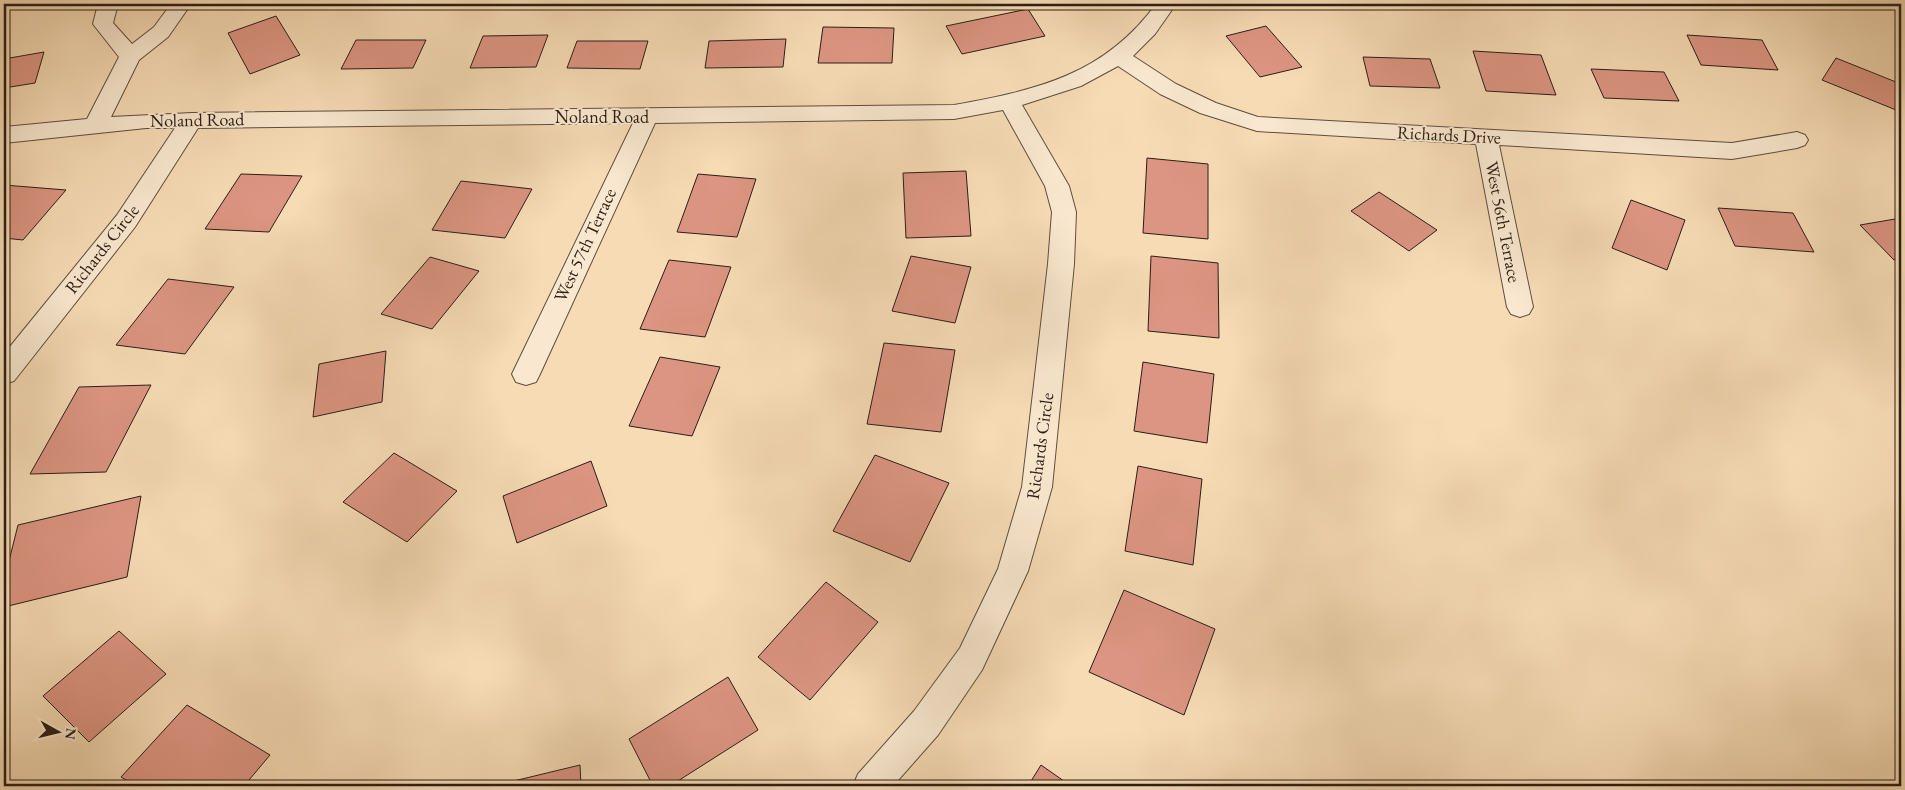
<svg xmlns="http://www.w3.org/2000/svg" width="1905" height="790" font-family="'EB Garamond',serif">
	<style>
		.building { fill: #dc9582; stroke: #2b1e16 }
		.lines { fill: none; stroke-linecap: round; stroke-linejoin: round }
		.minor-casing { stroke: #5e4d3e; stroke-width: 2 }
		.minor { fill: #f9e8cf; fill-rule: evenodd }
		.labels { text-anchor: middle; stroke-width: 4; stroke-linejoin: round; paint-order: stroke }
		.street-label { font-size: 18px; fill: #2b1e16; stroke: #f9e8cf }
	</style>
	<rect width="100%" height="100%" fill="#f6dbb5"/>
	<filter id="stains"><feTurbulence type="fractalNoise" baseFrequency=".004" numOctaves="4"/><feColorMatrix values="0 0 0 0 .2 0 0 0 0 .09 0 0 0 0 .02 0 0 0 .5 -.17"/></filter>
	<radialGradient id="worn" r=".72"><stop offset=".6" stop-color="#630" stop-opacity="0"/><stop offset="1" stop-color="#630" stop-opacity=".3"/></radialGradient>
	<path class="building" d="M 1028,9 L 1045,36 L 962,54 L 946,26 Z
		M 276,16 L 300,55 L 250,74 L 228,33 Z
		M 1266,26 L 1302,67 L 1260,77 L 1226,36 Z
		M 823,27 L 894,28 L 892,63 L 818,63 Z
		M 548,35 L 536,67 L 470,68 L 483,36 Z
		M 1687,35 L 1762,40 L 1778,70 L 1701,65 Z
		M 786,39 L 783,67 L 705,68 L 709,41 Z
		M 356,40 L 426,40 L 413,68 L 341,69 Z
		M 577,41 L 648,41 L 640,69 L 567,68 Z
		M 1473,51 L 1541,55 L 1556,95 L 1486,91 Z
		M 44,52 L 35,83 L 4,88 L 4,59 Z
		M 1363,57 L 1430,59 L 1440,88 L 1370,86 Z
		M 1836,58 L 1901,84 L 1901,112 L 1822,80 Z
		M 1591,69 L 1664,72 L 1679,101 L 1604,98 Z
		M 1147,158 L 1208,164 L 1208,239 L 1143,233 Z
		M 966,171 L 971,236 L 906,238 L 903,173 Z
		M 241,174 L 302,176 L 269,232 L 205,229 Z
		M 698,174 L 756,179 L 737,237 L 677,232 Z
		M 461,181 L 532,189 L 505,238 L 432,230 Z
		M 4,185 L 66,190 L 23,240 L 4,238 Z
		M 1379,192 L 1437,230 L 1409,251 L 1351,211 Z
		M 1631,200 L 1685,220 L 1667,270 L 1612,248 Z
		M 1718,208 L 1793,213 L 1814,252 L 1735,246 Z
		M 1901,218 L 1901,259 L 1894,260 L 1860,225 Z
		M 911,256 L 971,267 L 955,323 L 892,311 Z
		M 1151,256 L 1218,263 L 1219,338 L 1148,331 Z
		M 430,257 L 479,271 L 432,329 L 381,314 Z
		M 669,260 L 731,267 L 705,337 L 640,329 Z
		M 168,279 L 234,287 L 185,354 L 116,345 Z
		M 884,343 L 955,350 L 941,432 L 867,424 Z
		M 386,351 L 382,402 L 313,417 L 319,364 Z
		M 660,357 L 720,367 L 692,436 L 629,426 Z
		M 1143,362 L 1214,374 L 1207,443 L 1134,431 Z
		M 151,385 L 106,472 L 30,474 L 79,387 Z
		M 394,453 L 457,491 L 407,542 L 343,502 Z
		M 875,455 L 949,483 L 910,562 L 833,531 Z
		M 591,461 L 607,506 L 517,543 L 503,496 Z
		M 1138,466 L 1202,479 L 1193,565 L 1125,551 Z
		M 141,496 L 127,577 L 4,607 L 4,581 L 18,525 Z
		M 826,582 L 878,622 L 810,700 L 758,657 Z
		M 1124,590 L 1215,629 L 1184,715 L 1089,672 Z
		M 119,631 L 166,674 L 89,742 L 43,696 Z
		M 728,677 L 758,730 L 670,786 L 653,786 L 629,739 Z
		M 187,705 L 270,755 L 244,786 L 136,786 L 121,777 Z
		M 580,765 L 581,786 L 493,786 Z
		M 1041,765 L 1071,786 L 1028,786 Z"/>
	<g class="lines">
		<defs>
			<path id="minor" d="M 98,4 L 118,4 L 113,23 L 132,44 L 154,27 L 171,4 L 191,4 L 168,37 L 139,60 L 111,117 L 192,113 L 954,105 C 1037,90 1104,75 1156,4 L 1176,4 L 1155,34 L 1133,56 L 1176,84 L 1216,103 L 1258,117 L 1732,143 L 1797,132 L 1805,135 L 1808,140 L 1805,145 L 1797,148 L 1732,159 L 1499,145 L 1533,307 L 1529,314 L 1520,317 L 1511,314 L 1507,307 L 1476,144 L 1257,131 L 1200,113 L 1160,94 L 1118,66 L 1081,86 L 1022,105 L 1069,186 L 1076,212 L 1074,264 L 1052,487 L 1028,571 L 982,670 L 938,735 L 893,786 L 853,786 L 858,774 L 914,711 L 960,648 L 998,569 L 1022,487 L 1048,264 L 1052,212 L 1045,186 L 1003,110 L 954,119 L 655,123 L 540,374 L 536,382 L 526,385 L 516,382 L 512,374 L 633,123 L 198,128 L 135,227 L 14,381 L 4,384 L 4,354 L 117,215 L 175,128 L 146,128 L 4,143 L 4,127 L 87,119 L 119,57 L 93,24 Z"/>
		</defs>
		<use href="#minor" class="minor-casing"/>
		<use href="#minor" class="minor"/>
	</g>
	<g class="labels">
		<g class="street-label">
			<text x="602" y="123">Noland Road</text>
			<text transform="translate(197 120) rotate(-1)" y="6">Noland Road</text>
			<text transform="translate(1449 135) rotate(3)" y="6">Richards Drive</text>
			<text transform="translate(1503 222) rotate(79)" y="6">West 56th Terrace</text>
			<text transform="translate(585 245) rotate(-65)" y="6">West 57th Terrace</text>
			<text transform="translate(102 249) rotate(-52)" y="6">Richards Circle</text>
			<text transform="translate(1040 446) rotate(-82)" y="6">Richards Circle</text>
		</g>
	</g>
	<rect width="1905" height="790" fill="none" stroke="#f6dbb5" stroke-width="20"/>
	<rect x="5" y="5" width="1895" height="780" fill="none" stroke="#2b1e16" stroke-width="2.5"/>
	<rect x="10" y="10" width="1885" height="770" fill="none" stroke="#2b1e16"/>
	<g transform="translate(58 732) rotate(98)" stroke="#f9e8cf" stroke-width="4" paint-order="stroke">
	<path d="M0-4L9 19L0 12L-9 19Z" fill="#2b1e16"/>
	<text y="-8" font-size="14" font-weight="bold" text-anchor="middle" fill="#2b1e16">N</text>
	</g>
	<rect width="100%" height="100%" filter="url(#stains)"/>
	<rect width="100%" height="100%" fill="url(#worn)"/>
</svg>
